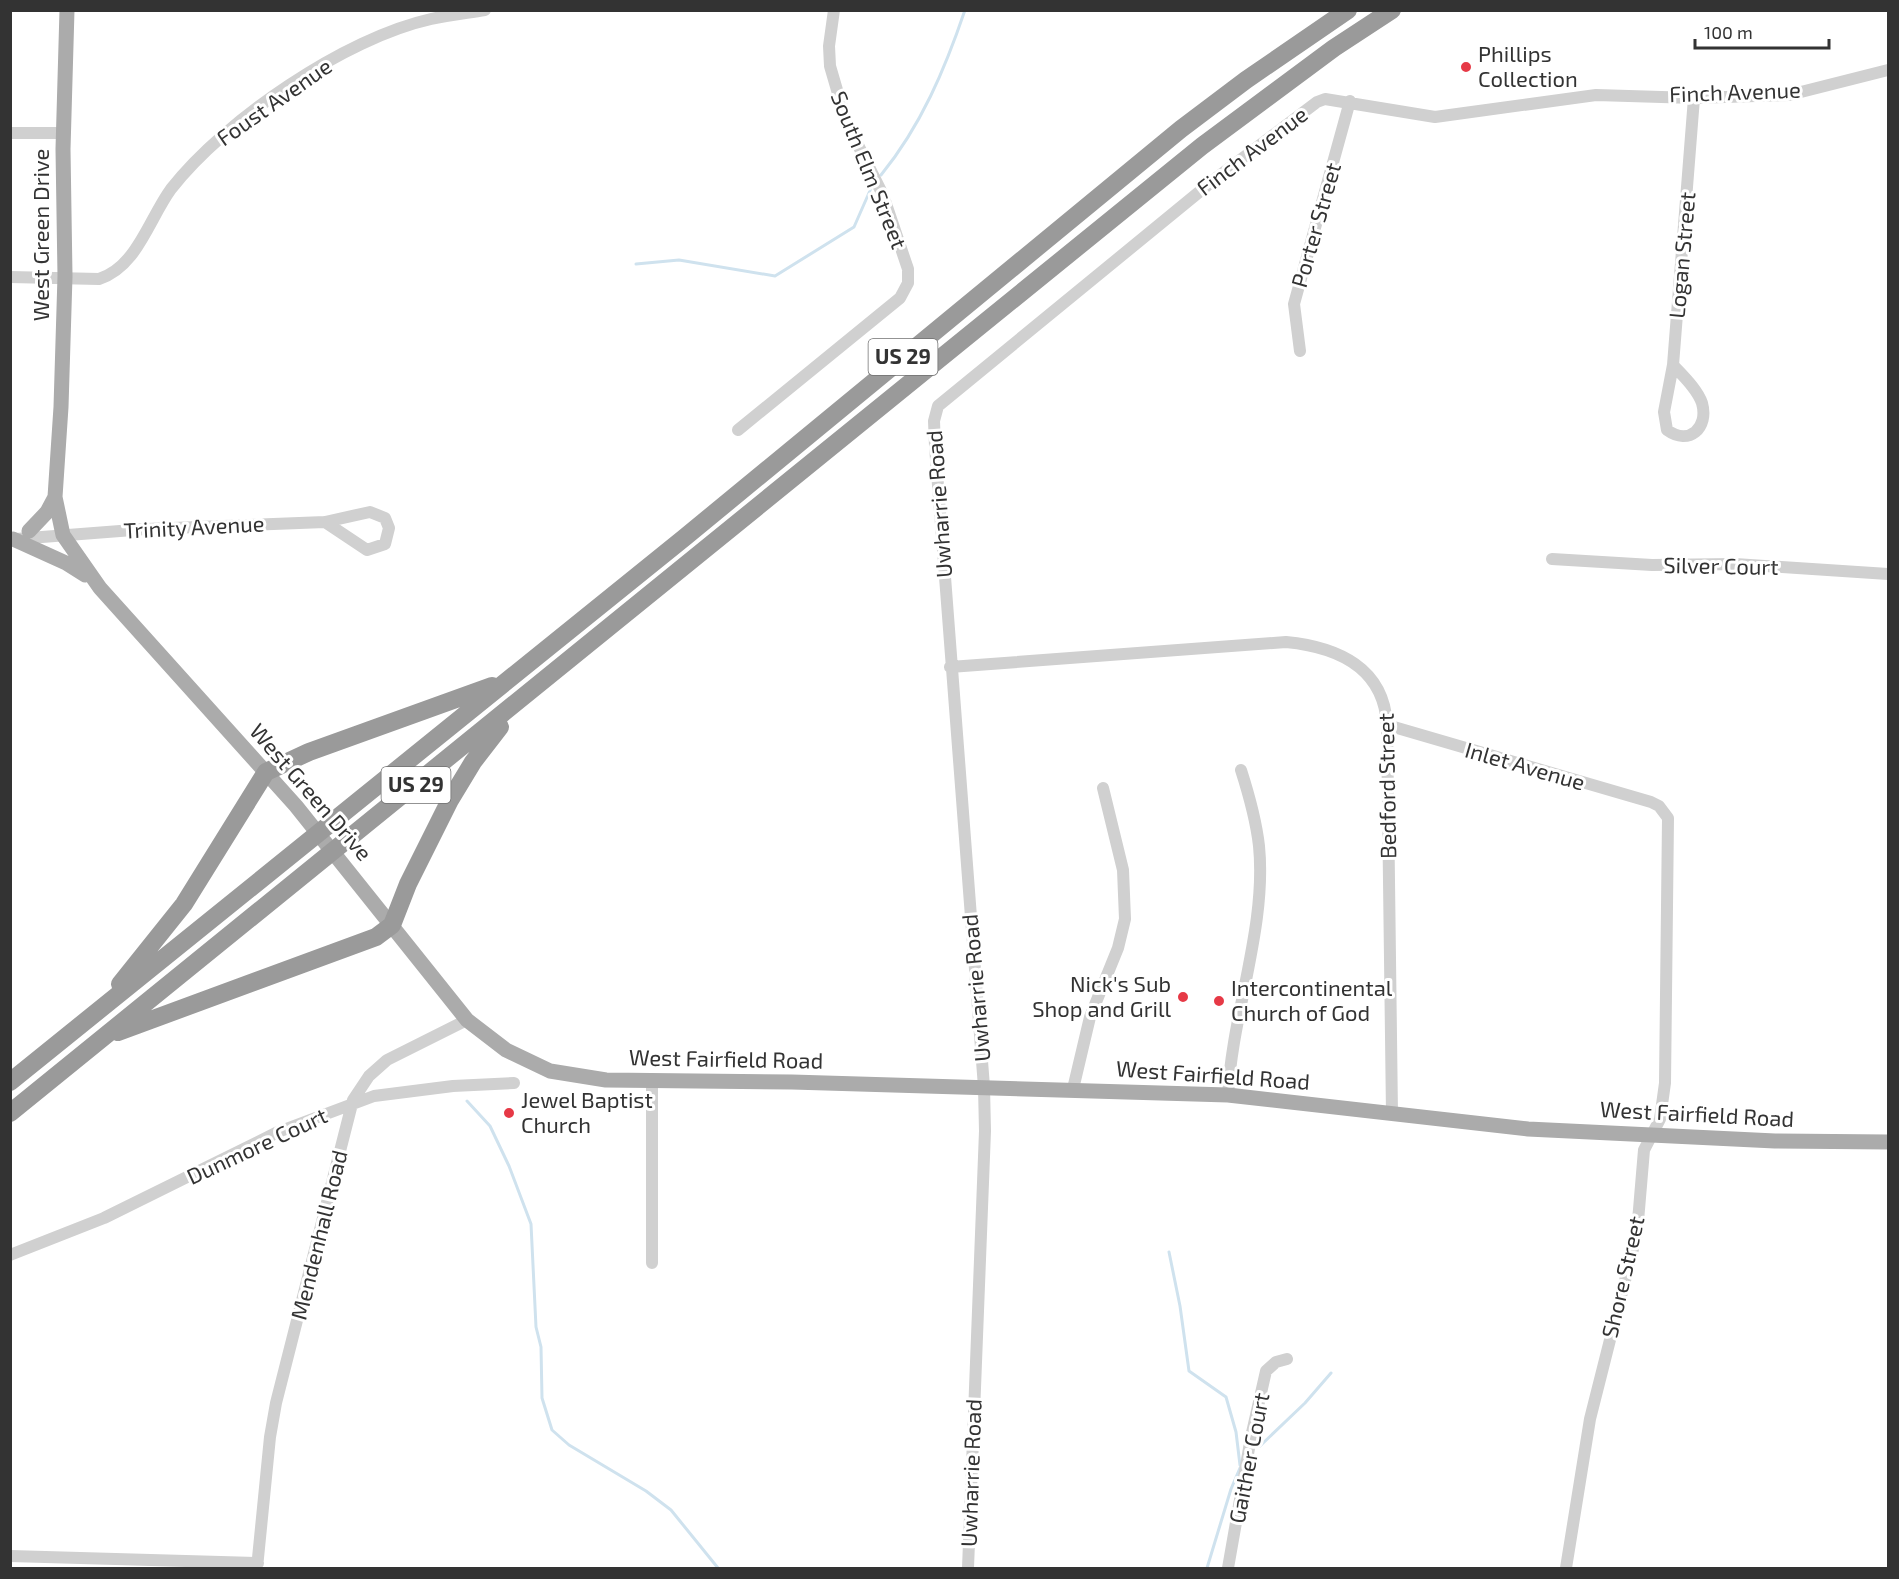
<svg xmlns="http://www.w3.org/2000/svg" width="1899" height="1579" font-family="'Exo 2',sans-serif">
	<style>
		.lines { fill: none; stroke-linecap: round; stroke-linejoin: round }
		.stream { stroke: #cfe2ee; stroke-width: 3 }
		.minor { stroke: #d0d0d0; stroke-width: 12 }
		.major { stroke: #ababab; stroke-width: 15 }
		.highway { stroke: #9a9a9a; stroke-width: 18 }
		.poi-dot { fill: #e63946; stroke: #fff; stroke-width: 2 }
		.labels { text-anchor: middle; stroke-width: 6; stroke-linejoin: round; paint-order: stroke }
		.shield { fill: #fff; stroke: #707070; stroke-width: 1.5 }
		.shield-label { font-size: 21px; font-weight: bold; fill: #333 }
		.poi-label { font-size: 22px; fill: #333; stroke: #fff; text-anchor: start }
		.street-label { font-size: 22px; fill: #333; stroke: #fff }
	</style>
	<rect width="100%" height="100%" fill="#fff"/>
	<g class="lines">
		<path class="stream" d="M 881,175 C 921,126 945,69 965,10
			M 636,264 L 679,260 L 775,276 L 854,227 L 872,186
			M 467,1101 L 490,1126 L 509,1166 L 531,1224 L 536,1327 L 541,1347 L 542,1398 L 552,1430 L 569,1445 L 646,1491 L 671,1510 L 718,1568
			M 1169,1252 L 1180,1306 L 1189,1371 L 1226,1397 L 1236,1432 L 1240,1465
			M 1260,1446 L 1305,1403 L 1331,1373
			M 1207,1568 L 1231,1489 L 1240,1468"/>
		<path class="minor" d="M 10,133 L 64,133
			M 10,277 L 99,279 C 137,267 149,219 171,189 C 225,120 345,38 431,19 C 449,15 467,13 485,10
			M 1300,351 L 1294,304 L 1350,101
			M 1673,365 C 1683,376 1697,389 1702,403 C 1709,428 1689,446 1667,430 L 1664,412 L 1673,365 L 1694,98
			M 738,430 L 900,298 L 908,283 L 908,269 L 883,195 L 846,121 L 830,66 L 829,46 L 834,10
			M 16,539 L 146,529 L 325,522 L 370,512 L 385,518 L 389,528 L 385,544 L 367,550 L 325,522
			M 1552,559 L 1652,565 L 1735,564 L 1888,574
			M 950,667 L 1286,642 C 1338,647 1384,668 1387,725 L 1392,1114
			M 1387,725 L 1651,802 L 1659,806 L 1668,818 L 1665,1083 L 1660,1119 L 1644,1150 L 1637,1233 L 1590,1419 L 1566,1568
			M 1073,1089 L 1090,1017 L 1118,948 L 1125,919 L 1123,870 L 1103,788
			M 1228,1095 C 1232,1013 1267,927 1259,846 C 1256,819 1249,795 1241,770
			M 10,1255 L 104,1218 L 278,1132 L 374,1096 L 453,1086 L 514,1083
			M 652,1263 L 652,1081
			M 10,1556 L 258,1563
			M 257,1568 L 270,1437 L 276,1403 L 353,1100 L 369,1076 L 387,1060 L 467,1020
			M 968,1568 L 985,1131 L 984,1087 L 935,446 L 934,421 L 938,406 L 1215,179 L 1317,102 L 1325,99 L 1435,117 L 1596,95 L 1694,98 L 1789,95 L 1888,70
			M 1228,1568 L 1251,1437 L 1266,1371 L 1276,1362 L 1287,1359"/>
		<path class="major" d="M 67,10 L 63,149 L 65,276 L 61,407 L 55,497 L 63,535 L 100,588 L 296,806 L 467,1020 L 506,1050 L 550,1071 L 606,1080 L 792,1082 L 1228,1095 L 1528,1129 L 1775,1141 L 1888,1142
			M 29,531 L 47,512 L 55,497
			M 13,539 L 66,563 L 85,575"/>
		<path class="highway" d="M 120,984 L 184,904 L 266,772 L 309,752 L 492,686
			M 118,1032 L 376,937 L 392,925 L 408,884 L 450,800 L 473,762 L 500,727
			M 10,1082 L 684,538 L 1181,129 L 1246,80 L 1348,10
			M 10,1113 L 1202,146 L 1334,48 L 1392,10"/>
	</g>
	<g class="poi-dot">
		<circle cx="1466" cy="67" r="6"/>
		<circle cx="1183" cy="997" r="6"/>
		<circle cx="1219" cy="1001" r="6"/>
		<circle cx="509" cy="1113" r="6"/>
	</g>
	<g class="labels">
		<g class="shield">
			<rect x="868.5" y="339" width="69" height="36" rx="4.5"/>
			<rect x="381.5" y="767" width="69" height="36" rx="4.5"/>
		</g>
		<g class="shield-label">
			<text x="903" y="364">US 29</text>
			<text x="416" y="792">US 29</text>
		</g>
		<g class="poi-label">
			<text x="1478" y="62">Phillips<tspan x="1478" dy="25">Collection</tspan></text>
			<text x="1171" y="992" text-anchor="end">Nick's Sub<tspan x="1171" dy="25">Shop and Grill</tspan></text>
			<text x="1231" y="996">Intercontinental<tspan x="1231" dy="25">Church of God</tspan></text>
			<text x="521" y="1108">Jewel Baptist<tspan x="521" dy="25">Church</tspan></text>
		</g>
		<g class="street-label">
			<text transform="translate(1735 92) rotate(-2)" y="8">Finch Avenue</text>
			<text transform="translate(274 102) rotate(-35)" y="8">Foust Avenue</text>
			<text transform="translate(1252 151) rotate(-37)" y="8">Finch Avenue</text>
			<text transform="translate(869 170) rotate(68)" y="8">South Elm Street</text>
			<text transform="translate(1316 225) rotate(-74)" y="8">Porter Street</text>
			<text transform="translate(41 235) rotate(-90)" y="8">West Green Drive</text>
			<text transform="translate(1682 255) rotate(-85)" y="8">Logan Street</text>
			<text transform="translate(939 504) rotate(-94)" y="8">Uwharrie Road</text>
			<text transform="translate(194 527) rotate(-3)" y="8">Trinity Avenue</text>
			<text transform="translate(1721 566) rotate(1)" y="8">Silver Court</text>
			<text transform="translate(1525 766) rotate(16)" y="8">Inlet Avenue</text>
			<text transform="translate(1387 786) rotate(-91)" y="8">Bedford Street</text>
			<text transform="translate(311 792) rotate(49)" y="8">West Green Drive</text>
			<text transform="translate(976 988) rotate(-95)" y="8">Uwharrie Road</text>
			<text transform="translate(726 1059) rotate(1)" y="8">West Fairfield Road</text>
			<text transform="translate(1213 1075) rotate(4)" y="8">West Fairfield Road</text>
			<text transform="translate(1697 1114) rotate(3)" y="8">West Fairfield Road</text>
			<text transform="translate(257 1146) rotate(-25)" y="8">Dunmore Court</text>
			<text transform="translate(319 1235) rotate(-76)" y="8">Mendenhall Road</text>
			<text transform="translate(1623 1277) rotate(-77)" y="8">Shore Street</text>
			<text transform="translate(1249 1458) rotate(-79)" y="8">Gaither Court</text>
			<text transform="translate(971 1473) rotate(-88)" y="8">Uwharrie Road</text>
		</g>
	</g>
	<rect width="1899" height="1579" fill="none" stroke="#333333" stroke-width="24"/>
	<path d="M1695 39v9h134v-9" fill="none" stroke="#333333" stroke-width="3"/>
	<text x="1704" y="39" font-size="18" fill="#333333" stroke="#ffffff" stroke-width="4.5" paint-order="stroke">100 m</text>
</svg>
